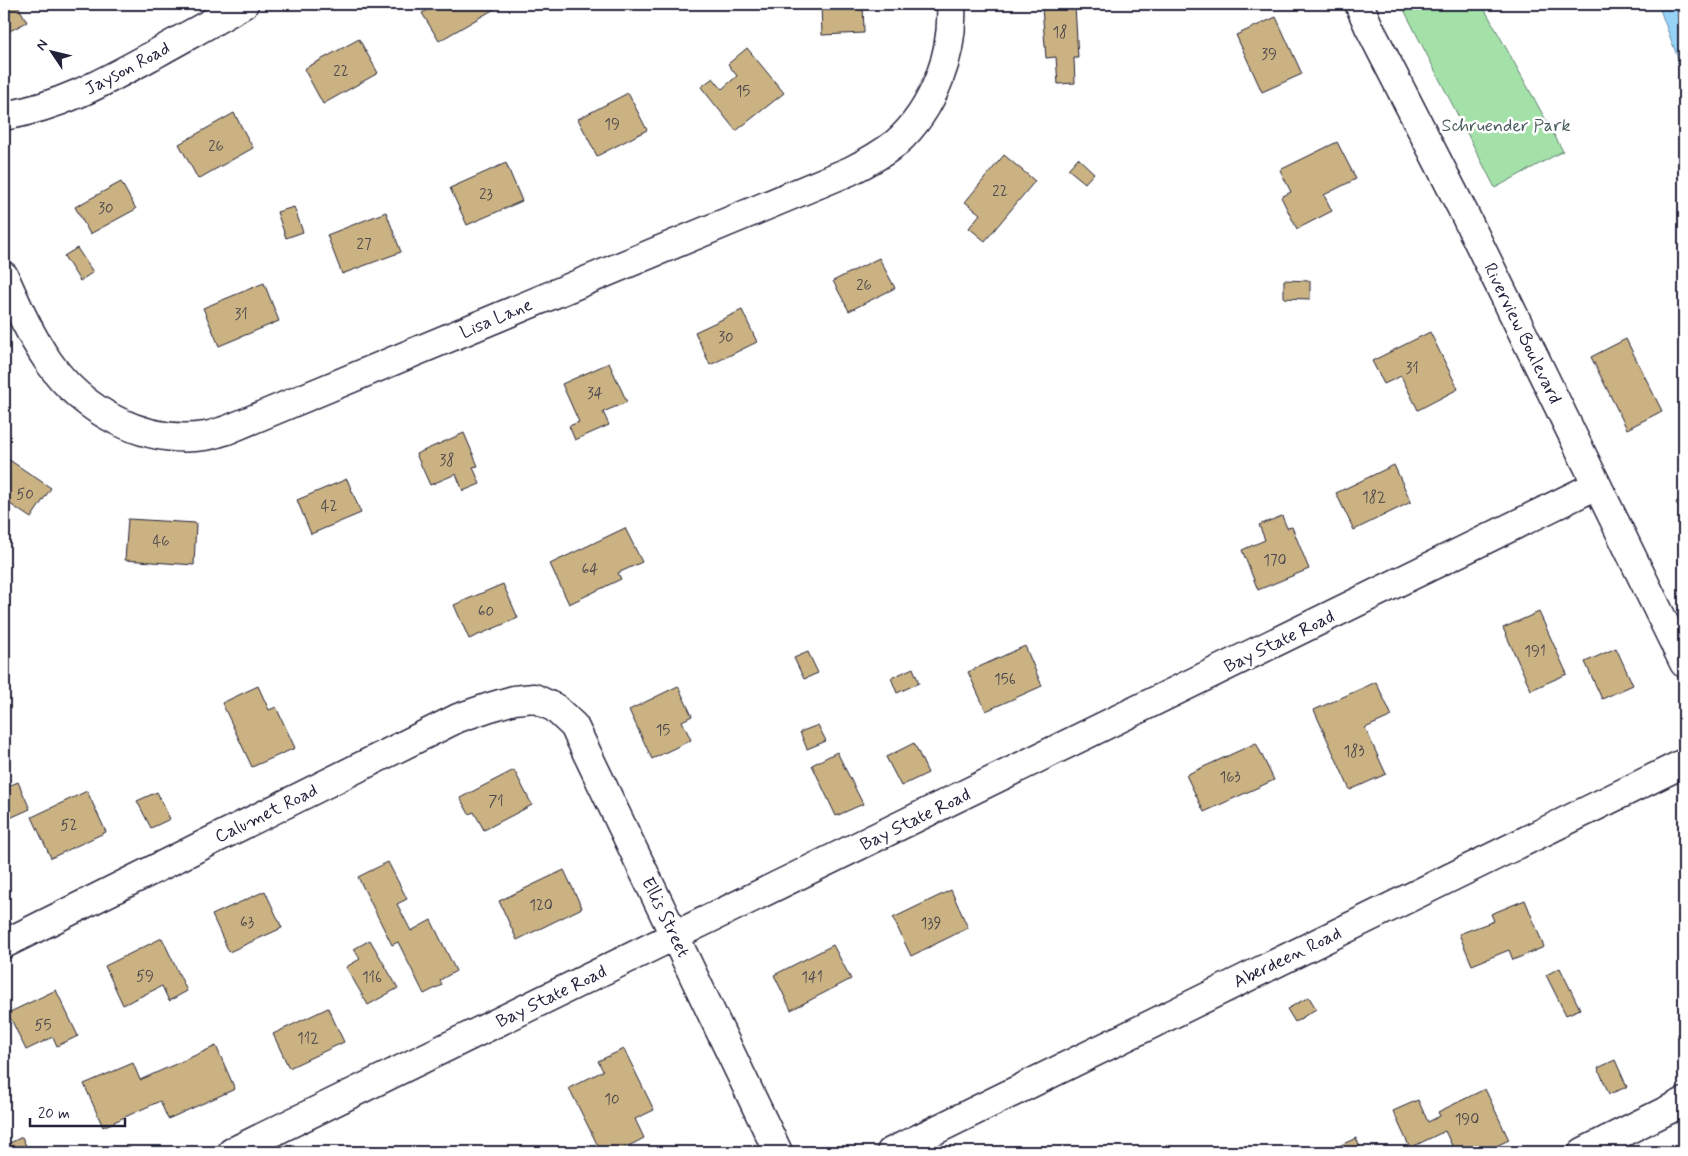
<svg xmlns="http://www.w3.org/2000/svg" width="1688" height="1156" font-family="Mynerve,sans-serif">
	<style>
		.green { fill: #a3e1a8; stroke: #628272 }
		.water { fill: #97d2f7; stroke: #688cac }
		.building { fill: #cab282; stroke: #22223b }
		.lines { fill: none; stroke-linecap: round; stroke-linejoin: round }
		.minor-casing { stroke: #22223b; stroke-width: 31 }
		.minor { stroke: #fff; stroke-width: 28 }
		.labels { text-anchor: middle; stroke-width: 5; stroke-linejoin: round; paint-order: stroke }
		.number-label { font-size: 15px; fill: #4c464d }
		.street-label { font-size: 18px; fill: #22223b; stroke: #fff }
		.park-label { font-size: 18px; fill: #495b5c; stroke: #fff }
	</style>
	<rect width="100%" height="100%" fill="#fff"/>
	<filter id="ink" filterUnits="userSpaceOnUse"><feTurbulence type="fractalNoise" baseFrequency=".02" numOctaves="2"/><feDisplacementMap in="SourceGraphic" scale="10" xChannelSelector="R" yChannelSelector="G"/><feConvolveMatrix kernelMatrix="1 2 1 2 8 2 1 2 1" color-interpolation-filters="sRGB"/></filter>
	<g filter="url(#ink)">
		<path class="green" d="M 1401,4 L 1491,4 L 1484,8 L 1563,151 L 1495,188 Z"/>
		<path class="water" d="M 1658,4 L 1684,4 L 1684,75 Z"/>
		<path class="building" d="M 4,4 L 17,4 L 27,22 L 4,34 Z
			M 439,4 L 503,4 L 439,41 L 422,13 Z
			M 821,4 L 863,4 L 864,33 L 822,35 Z
			M 1075,5 L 1078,58 L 1074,58 L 1075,83 L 1058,84 L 1056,57 L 1046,58 L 1042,8 Z
			M 1276,17 L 1302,74 L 1262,92 L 1236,35 Z
			M 359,39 L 378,73 L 323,104 L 304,69 Z
			M 747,48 L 784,93 L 736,131 L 701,87 L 713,78 L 722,89 L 737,76 L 728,64 Z
			M 628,93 L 647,130 L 597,156 L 578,119 Z
			M 234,113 L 253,148 L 198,179 L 179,144 Z
			M 1337,142 L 1356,179 L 1324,195 L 1332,211 L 1297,229 L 1281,197 L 1291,192 L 1280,170 Z
			M 1004,155 L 1035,181 L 985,241 L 969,228 L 980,214 L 965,202 Z
			M 1078,158 L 1094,173 L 1085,183 L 1068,169 Z
			M 506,163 L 522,201 L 467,225 L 450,188 Z
			M 121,182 L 136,209 L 90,234 L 75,207 Z
			M 294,207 L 303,232 L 286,238 L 277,212 Z
			M 386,212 L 401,252 L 342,274 L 327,235 Z
			M 77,248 L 93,272 L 80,281 L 64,256 Z
			M 879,258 L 895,288 L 849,311 L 833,281 Z
			M 1284,280 L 1310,281 L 1310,299 L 1284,298 Z
			M 264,283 L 279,321 L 219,346 L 203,308 Z
			M 742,310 L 757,342 L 710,365 L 695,332 Z
			M 1430,332 L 1458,389 L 1418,410 L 1401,376 L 1384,384 L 1372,361 Z
			M 1626,339 L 1662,411 L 1627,429 L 1591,357 Z
			M 609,363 L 627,402 L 603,412 L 609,425 L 575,440 L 569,426 L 579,422 L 562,384 Z
			M 464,433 L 478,466 L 473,467 L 480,484 L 463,491 L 456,474 L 430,485 L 416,454 Z
			M 8,459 L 51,488 L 31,518 L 4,500 L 4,465 Z
			M 1394,465 L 1411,502 L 1354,530 L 1336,493 Z
			M 347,479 L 361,513 L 311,534 L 297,500 Z
			M 1684,498 L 1684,519 L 1676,502 Z
			M 1282,516 L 1287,528 L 1292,527 L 1309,569 L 1258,590 L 1242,550 L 1265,540 L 1259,525 Z
			M 128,519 L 196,523 L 194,565 L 125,560 Z
			M 625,528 L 642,562 L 618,573 L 621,579 L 569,604 L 550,564 Z
			M 503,584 L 518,618 L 469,639 L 454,605 Z
			M 1539,612 L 1567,674 L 1531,690 L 1503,628 Z
			M 1025,646 L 1042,686 L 986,711 L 968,672 Z
			M 1616,648 L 1633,685 L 1602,699 L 1585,662 Z
			M 808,652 L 818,673 L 804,679 L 794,658 Z
			M 913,668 L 919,683 L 897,693 L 891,678 Z
			M 1376,682 L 1392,716 L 1365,728 L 1386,774 L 1350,790 L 1314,710 Z
			M 258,686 L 269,710 L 276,707 L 295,748 L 252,767 L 222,703 Z
			M 678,686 L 692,716 L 682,721 L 691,740 L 652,759 L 629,710 Z
			M 818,725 L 826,741 L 807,749 L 800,732 Z
			M 914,743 L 928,773 L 901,786 L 886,757 Z
			M 1256,743 L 1274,780 L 1204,812 L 1186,775 Z
			M 837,752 L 863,804 L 836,816 L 812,765 Z
			M 514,770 L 532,805 L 484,830 L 474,812 L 469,814 L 460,798 Z
			M 18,782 L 30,809 L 10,818 L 4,803 L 4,788 Z
			M 87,791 L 106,832 L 51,858 L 32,817 Z
			M 157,792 L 170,819 L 151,828 L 137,801 Z
			M 388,862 L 407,899 L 397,904 L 411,931 L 431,920 L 456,971 L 440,980 L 442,985 L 424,994 L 398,942 L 392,945 L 358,877 Z
			M 564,870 L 582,908 L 517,940 L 499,901 Z
			M 951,890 L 968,928 L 911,956 L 893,918 Z
			M 265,891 L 282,928 L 229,952 L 212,915 Z
			M 1525,900 L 1544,947 L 1513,960 L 1509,950 L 1472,965 L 1459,934 L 1494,921 L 1491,914 Z
			M 162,938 L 187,991 L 169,1001 L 162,986 L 123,1005 L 105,966 Z
			M 370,940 L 398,988 L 368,1005 L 346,967 L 360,959 L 354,949 Z
			M 833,945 L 851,979 L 791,1010 L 774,975 Z
			M 1560,968 L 1580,1009 L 1566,1015 L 1546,975 Z
			M 56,990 L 78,1036 L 57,1046 L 53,1037 L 26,1050 L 8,1013 Z
			M 1309,997 L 1316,1009 L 1295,1022 L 1287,1009 Z
			M 328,1008 L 344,1042 L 289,1068 L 273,1034 Z
			M 216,1046 L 235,1089 L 168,1119 L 160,1101 L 103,1127 L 84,1084 L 133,1063 L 140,1080 Z
			M 624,1049 L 654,1110 L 635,1119 L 644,1138 L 617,1152 L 601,1152 L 569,1088 L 603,1071 L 598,1061 Z
			M 1615,1060 L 1627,1087 L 1609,1094 L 1598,1068 Z
			M 1485,1089 L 1509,1140 L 1483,1152 L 1455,1152 L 1445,1131 L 1410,1148 L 1393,1111 L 1418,1100 L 1428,1122 L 1440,1116 L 1438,1112 Z
			M 22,1137 L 29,1152 L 4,1152 L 4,1146 Z
			M 1356,1138 L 1362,1152 L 1326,1152 Z"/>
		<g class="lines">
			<defs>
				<path id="minor" d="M 1359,4 L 1369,27 L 1463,211 L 1684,663
					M 4,116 C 62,106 104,82 155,54 C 185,37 215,21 244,4
					M 4,276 C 17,305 30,335 48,361 C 82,410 143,445 205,436 C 212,435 220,432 227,430 L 850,171 C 866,163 882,154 896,143 C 934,109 954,54 951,4
					M 4,944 L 458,718 L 490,707 L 514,700 L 534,698 L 555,708 L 574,726 L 778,1152
					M 232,1152 L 1597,485
					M 891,1152 L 1684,763
					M 1583,1152 L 1684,1102"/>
			</defs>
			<use href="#minor" class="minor-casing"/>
			<use href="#minor" class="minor"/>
		</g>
	</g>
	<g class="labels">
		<g class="number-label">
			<text x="1060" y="37">18</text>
			<text x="1269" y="59">39</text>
			<text x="341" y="76">22</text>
			<text x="743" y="96">15</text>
			<text x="612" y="129">19</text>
			<text x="216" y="151">26</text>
			<text x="1000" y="196">22</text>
			<text x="486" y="199">23</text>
			<text x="106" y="213">30</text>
			<text x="364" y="249">27</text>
			<text x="864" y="290">26</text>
			<text x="241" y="319">31</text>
			<text x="726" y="342">30</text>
			<text x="1412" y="373">31</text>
			<text x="595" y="398">34</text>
			<text x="447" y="465">38</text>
			<text x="25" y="499">50</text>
			<text x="1374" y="502">182</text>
			<text x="329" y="511">42</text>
			<text x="161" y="546">46</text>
			<text x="1275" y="565">170</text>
			<text x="590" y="574">64</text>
			<text x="486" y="616">60</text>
			<text x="1535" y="656">191</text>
			<text x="1005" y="684">156</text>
			<text x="663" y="735">15</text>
			<text x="1354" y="756">183</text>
			<text x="1230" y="782">163</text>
			<text x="496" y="806">71</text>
			<text x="69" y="830">52</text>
			<text x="541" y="910">120</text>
			<text x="247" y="927">63</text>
			<text x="931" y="928">139</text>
			<text x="145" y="981">59</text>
			<text x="372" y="982">116</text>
			<text x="812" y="982">141</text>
			<text x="43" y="1030">55</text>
			<text x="308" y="1043">112</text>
			<text x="612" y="1104">10</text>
			<text x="1467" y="1124">190</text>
		</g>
		<g class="street-label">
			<text transform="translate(127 68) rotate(-28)" y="6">Jayson Road</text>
			<text transform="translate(496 318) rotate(-23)" y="6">Lisa Lane</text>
			<text transform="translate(1523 333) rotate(64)" y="6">Riverview Boulevard</text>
			<text transform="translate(1279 641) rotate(-26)" y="6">Bay State Road</text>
			<text transform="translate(266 813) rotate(-26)" y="6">Calumet Road</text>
			<text transform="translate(915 819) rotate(-26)" y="6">Bay State Road</text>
			<text transform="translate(666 917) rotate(64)" y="6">Ellis Street</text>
			<text transform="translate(1287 957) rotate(-26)" y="6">Aberdeen Road</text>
			<text transform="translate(551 996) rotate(-26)" y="6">Bay State Road</text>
		</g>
		<g class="park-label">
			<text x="1506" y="131">Schruender Park</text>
		</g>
	</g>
	<rect width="1688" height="1156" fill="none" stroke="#fff" stroke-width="20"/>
	<rect x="10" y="10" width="1668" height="1136" fill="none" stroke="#22223b" stroke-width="2" filter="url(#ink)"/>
	<g transform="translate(52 52) rotate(305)" stroke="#ffffff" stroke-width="4" paint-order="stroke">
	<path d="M0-4L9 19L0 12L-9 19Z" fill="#22223b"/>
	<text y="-8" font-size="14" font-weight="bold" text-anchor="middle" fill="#22223b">N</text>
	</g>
	<path d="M30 1118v8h95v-8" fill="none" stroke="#22223b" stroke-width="2.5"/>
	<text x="38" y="1118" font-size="15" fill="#22223b" stroke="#ffffff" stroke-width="4" paint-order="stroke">20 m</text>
</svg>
